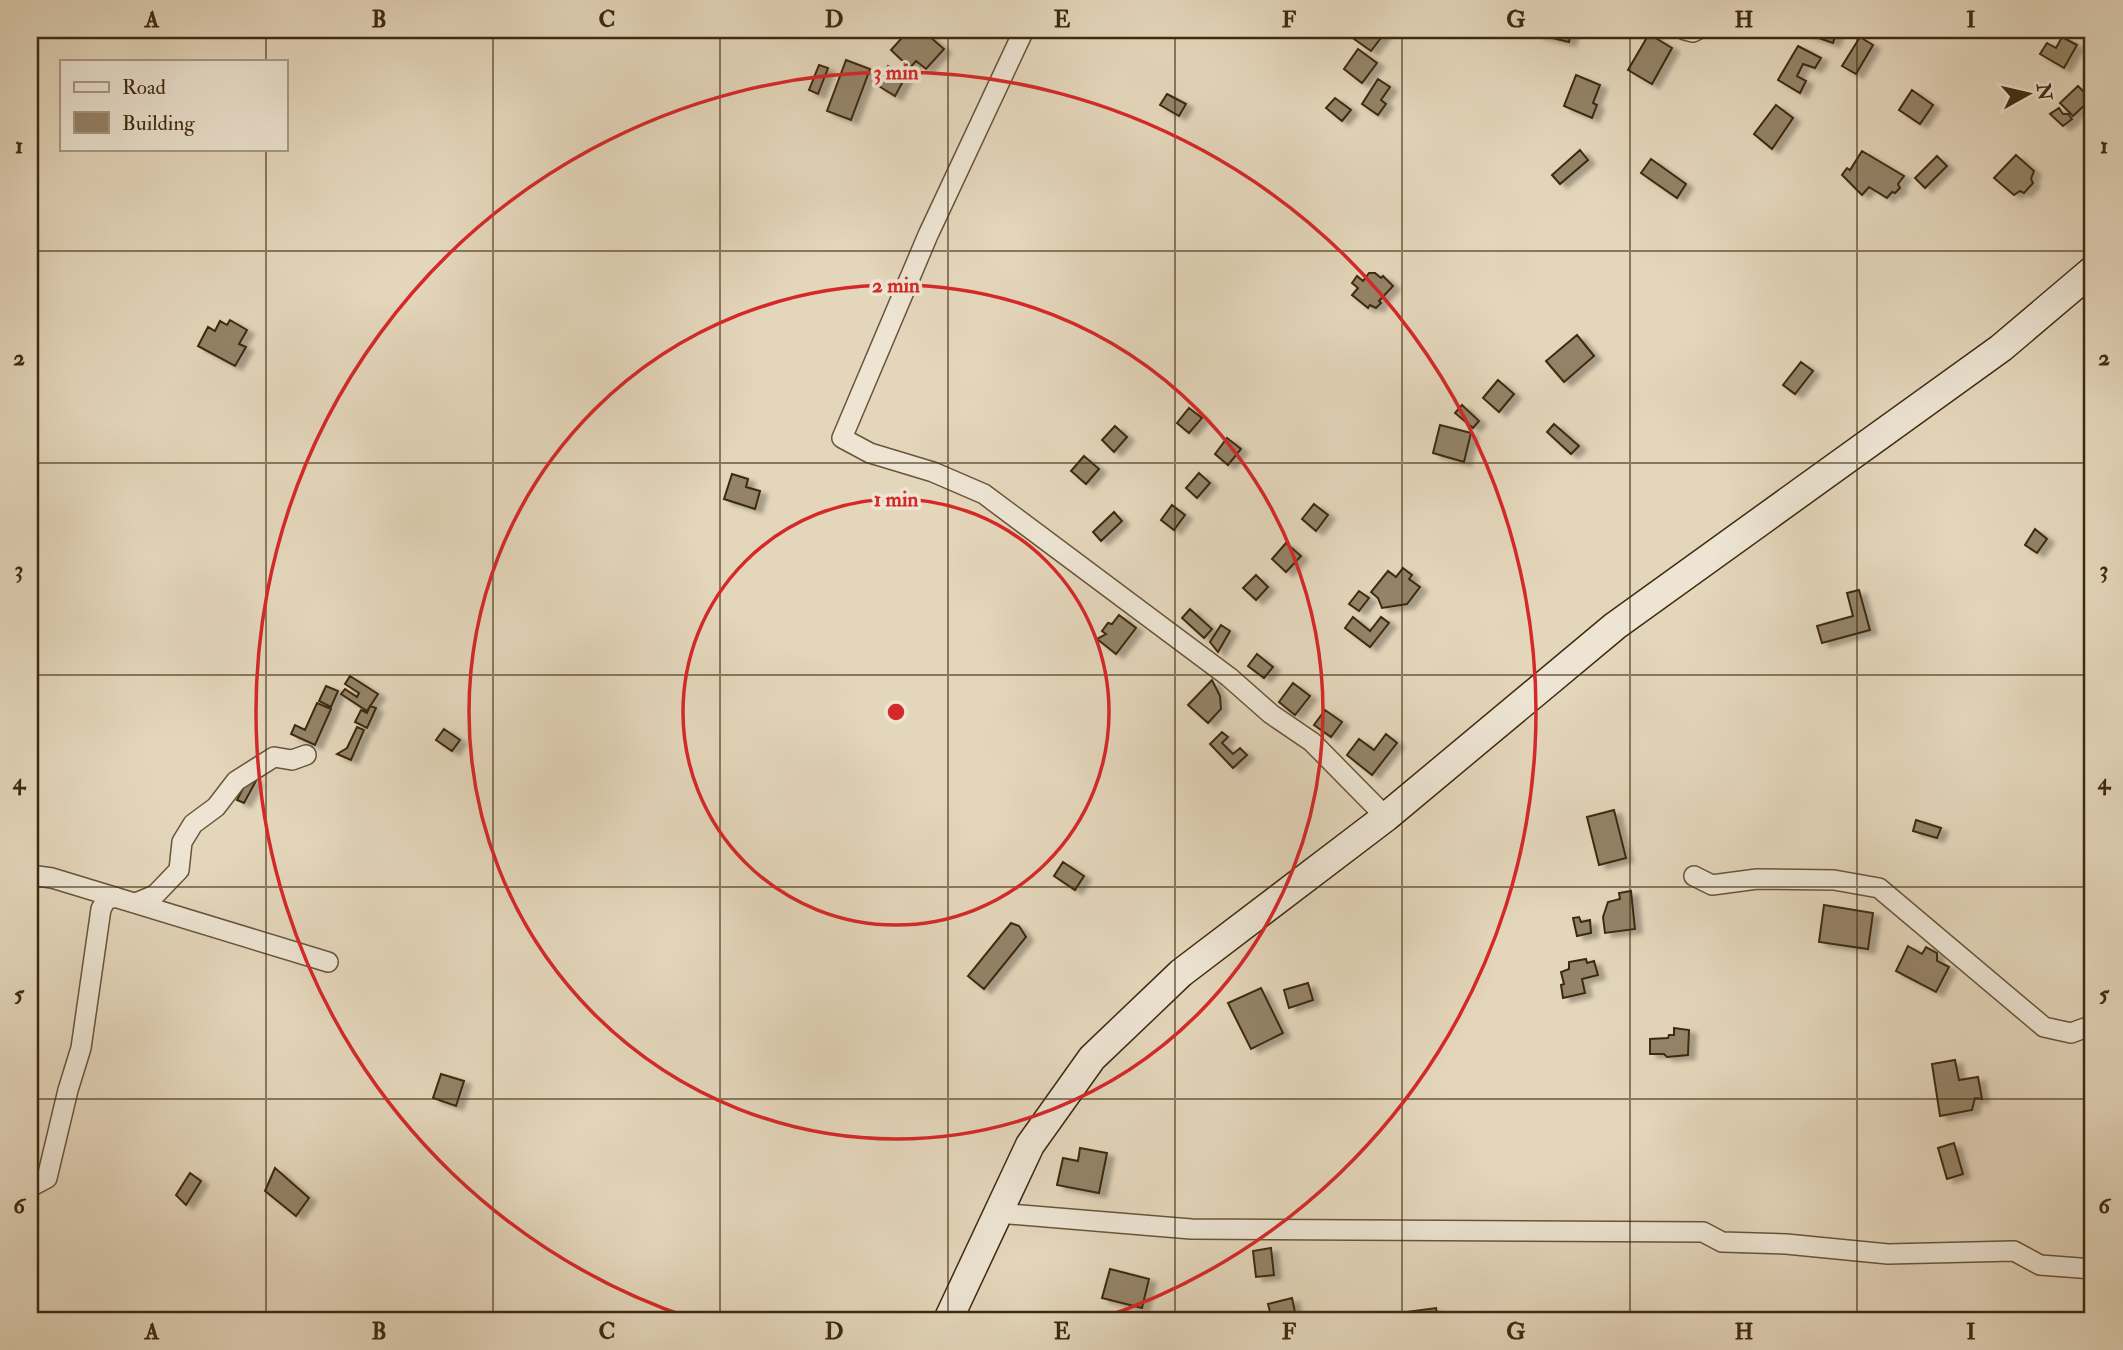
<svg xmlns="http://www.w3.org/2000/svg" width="2123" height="1350" font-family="'IM FELL Double Pica',serif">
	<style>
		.building { fill: #948368; stroke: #3e2a0e; stroke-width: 2; filter: url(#shadow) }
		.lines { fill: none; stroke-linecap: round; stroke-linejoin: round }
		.street-casing { stroke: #685539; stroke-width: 22 }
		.secondary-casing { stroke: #3e2a0e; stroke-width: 31 }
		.street { stroke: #ede4d3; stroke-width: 19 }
		.secondary { stroke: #ede4d3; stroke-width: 28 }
		.grid { fill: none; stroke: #3e2a0e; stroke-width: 2; stroke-opacity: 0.55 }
		.ring { fill: none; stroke: #d62828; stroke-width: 3.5 }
		.centre { fill: #d62828; stroke: #ede4d3; stroke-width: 3.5 }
		.ring-label { font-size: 21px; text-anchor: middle; font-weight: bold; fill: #d62828; stroke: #ede4d3; stroke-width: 7; stroke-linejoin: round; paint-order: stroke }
		.neatline { fill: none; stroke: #3e2a0e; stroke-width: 2.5 }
		.grid-label { font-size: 23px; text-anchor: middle; font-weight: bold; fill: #3e2a0e }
	</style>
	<defs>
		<filter id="shadow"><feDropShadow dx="7" dy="4" stdDeviation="2" flood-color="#0004"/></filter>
	</defs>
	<rect width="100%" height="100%" fill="#e4d6bb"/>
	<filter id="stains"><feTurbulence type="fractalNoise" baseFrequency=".00286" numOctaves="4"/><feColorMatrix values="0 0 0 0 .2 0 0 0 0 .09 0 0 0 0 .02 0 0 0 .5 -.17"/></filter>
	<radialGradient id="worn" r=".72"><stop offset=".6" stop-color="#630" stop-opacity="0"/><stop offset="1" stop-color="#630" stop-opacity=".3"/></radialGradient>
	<path class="building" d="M 909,30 L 922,30 L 944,49 L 926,69 L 916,61 L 910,68 L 891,50 Z
		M 1359,30 L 1387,30 L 1371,51 L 1354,39 Z
		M 1537,30 L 1572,30 L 1569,42 L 1536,34 Z
		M 1802,30 L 1837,30 L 1833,43 L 1801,32 Z
		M 1649,34 L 1672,48 L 1652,84 L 1628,70 Z
		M 1860,37 L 1873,45 L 1856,74 L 1842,66 Z
		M 2062,37 L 2077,45 L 2064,68 L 2040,54 L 2047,43 L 2056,48 Z
		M 1798,46 L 1821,58 L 1815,68 L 1803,64 L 1797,76 L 1806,81 L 1800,93 L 1778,80 Z
		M 1358,49 L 1377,63 L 1362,83 L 1344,69 Z
		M 846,60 L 870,69 L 851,120 L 827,111 Z
		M 819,65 L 828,68 L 818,94 L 809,90 Z
		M 888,66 L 906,76 L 895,96 L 877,85 Z
		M 1576,75 L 1600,85 L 1593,103 L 1597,105 L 1592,118 L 1564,106 Z
		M 1378,79 L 1390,87 L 1381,100 L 1386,104 L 1378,115 L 1362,104 Z
		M 2078,86 L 2091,99 L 2073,116 L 2060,103 Z
		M 1912,90 L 1933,105 L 1920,124 L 1899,110 Z
		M 1167,94 L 1186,104 L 1179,116 L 1160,105 Z
		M 1335,98 L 1351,110 L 1342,121 L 1326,108 Z
		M 1776,105 L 1793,118 L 1772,149 L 1754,134 Z
		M 2059,108 L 2063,114 L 2068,114 L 2072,119 L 2063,126 L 2050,114 Z
		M 1580,150 L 1588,160 L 1560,184 L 1552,175 Z
		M 1862,151 L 1904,176 L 1898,184 L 1900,188 L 1895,193 L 1892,192 L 1887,198 L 1869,187 L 1862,195 L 1842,175 L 1847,168 L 1850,170 Z
		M 2016,155 L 2034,171 L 2031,179 L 2033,183 L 2024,193 L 2020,191 L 2014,195 L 1994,178 Z
		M 1937,156 L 1947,166 L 1925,188 L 1915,178 Z
		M 1651,159 L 1686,184 L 1677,198 L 1641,173 Z
		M 1369,273 L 1375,273 L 1381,278 L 1383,276 L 1393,286 L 1379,301 L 1381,303 L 1376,308 L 1370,305 L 1368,308 L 1352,295 L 1358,288 L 1352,283 L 1357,276 L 1363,281 Z
		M 2093,316 L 2093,345 L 2089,341 L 2092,338 L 2084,331 L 2087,321 Z
		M 230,320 L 247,330 L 239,344 L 246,347 L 235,366 L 198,346 L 208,327 L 215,331 L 220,321 L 227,325 Z
		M 1577,335 L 1594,356 L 1564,382 L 1546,361 Z
		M 1801,362 L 1813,371 L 1795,394 L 1783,385 Z
		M 1498,380 L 1514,394 L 1499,412 L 1483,398 Z
		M 1462,405 L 1479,421 L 1473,428 L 1455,413 Z
		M 1189,408 L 1202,418 L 1189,433 L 1177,423 Z
		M 1554,424 L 1579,446 L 1571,454 L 1547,432 Z
		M 1440,425 L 1471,433 L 1464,462 L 1433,453 Z
		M 1115,426 L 1127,437 L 1114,452 L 1102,440 Z
		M 1227,438 L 1241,449 L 1228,465 L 1215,454 Z
		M 1084,456 L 1099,469 L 1086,484 L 1071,471 Z
		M 1199,473 L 1210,483 L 1197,498 L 1186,488 Z
		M 732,474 L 748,479 L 746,487 L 760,491 L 755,509 L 724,499 Z
		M 1314,504 L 1328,515 L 1316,531 L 1302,519 Z
		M 1172,505 L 1185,515 L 1174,530 L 1161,520 Z
		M 1114,512 L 1122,521 L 1101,541 L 1093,532 Z
		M 2035,529 L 2047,539 L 2037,553 L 2025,545 Z
		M 1286,543 L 1301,556 L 1286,572 L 1272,559 Z
		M 1403,568 L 1412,575 L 1409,579 L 1420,587 L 1407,604 L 1382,608 L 1378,598 L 1371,592 L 1388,571 L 1396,577 Z
		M 1256,575 L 1268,587 L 1256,600 L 1243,588 Z
		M 1859,590 L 1870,630 L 1822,643 L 1817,626 L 1853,616 L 1847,593 Z
		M 1359,591 L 1369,598 L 1359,611 L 1349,604 Z
		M 1190,609 L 1212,629 L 1204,638 L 1182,618 Z
		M 1119,615 L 1136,628 L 1116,654 L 1097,639 L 1106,634 L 1102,631 L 1108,623 L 1112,624 Z
		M 1353,617 L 1370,631 L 1381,617 L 1389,623 L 1370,647 L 1345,628 Z
		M 1221,625 L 1230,631 L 1218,652 L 1210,642 Z
		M 1257,654 L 1273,667 L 1264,678 L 1248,666 Z
		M 350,676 L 378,694 L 367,711 L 341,694 L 345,689 L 357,697 L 359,693 L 345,684 Z
		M 1212,680 L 1220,696 L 1221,709 L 1208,723 L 1188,705 Z
		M 1293,683 L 1310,696 L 1295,715 L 1279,702 Z
		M 326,686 L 338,691 L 331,707 L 319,701 Z
		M 317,703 L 331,709 L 315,745 L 291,734 L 295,725 L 305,730 Z
		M 370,706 L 376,708 L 367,728 L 355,722 L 361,710 L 367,713 Z
		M 1325,710 L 1342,722 L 1331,737 L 1314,725 Z
		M 357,727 L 364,730 L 351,760 L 337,754 L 347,748 Z
		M 444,729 L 460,740 L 452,751 L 436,740 Z
		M 1222,732 L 1228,737 L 1222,743 L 1233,754 L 1240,748 L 1247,755 L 1233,768 L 1210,744 Z
		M 1386,734 L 1397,743 L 1372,775 L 1347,755 L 1359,739 L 1374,750 Z
		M 249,777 L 256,781 L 244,803 L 237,800 Z
		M 1614,810 L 1626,858 L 1599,865 L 1587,817 Z
		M 1916,820 L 1941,828 L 1937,838 L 1913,831 Z
		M 1063,862 L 1084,876 L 1075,890 L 1054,876 Z
		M 1631,891 L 1635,929 L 1605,933 L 1603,917 L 1608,902 L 1620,899 L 1619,893 Z
		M 1824,905 L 1873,913 L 1868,949 L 1819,942 Z
		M 1579,917 L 1581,922 L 1590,920 L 1591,933 L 1577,936 L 1573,918 Z
		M 1011,923 L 1019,926 L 1026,937 L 984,989 L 968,976 Z
		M 1908,946 L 1922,954 L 1926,947 L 1937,953 L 1937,961 L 1949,967 L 1936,992 L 1896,971 Z
		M 1586,959 L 1587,963 L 1594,961 L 1598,975 L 1582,979 L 1585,993 L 1563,998 L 1561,985 L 1564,984 L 1561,972 L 1569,969 L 1569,962 Z
		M 1308,983 L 1313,1000 L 1289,1008 L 1284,990 Z
		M 1261,988 L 1283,1033 L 1251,1049 L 1228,1003 Z
		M 1674,1028 L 1689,1030 L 1688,1055 L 1667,1057 L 1664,1054 L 1650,1054 L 1650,1039 L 1668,1038 L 1669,1035 L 1674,1035 Z
		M 1955,1060 L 1959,1080 L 1978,1077 L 1982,1099 L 1975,1098 L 1972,1110 L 1940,1116 L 1932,1064 Z
		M 441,1074 L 464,1081 L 456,1106 L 433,1098 Z
		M 1954,1143 L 1963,1174 L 1947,1179 L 1938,1148 Z
		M 1080,1148 L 1107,1153 L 1099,1193 L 1057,1185 L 1063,1158 L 1078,1161 Z
		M 275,1168 L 309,1198 L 296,1216 L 265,1191 Z
		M 190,1173 L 201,1181 L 186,1205 L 176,1195 Z
		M 1271,1248 L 1274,1275 L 1256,1277 L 1253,1251 Z
		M 1110,1269 L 1149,1279 L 1142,1308 L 1102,1298 Z
		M 1292,1298 L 1296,1317 L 1272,1320 L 1268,1304 Z
		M 1436,1308 L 1438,1320 L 1407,1320 L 1406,1312 Z
		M 1851,1313 L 1852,1320 L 1828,1320 L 1827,1317 Z"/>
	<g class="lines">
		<defs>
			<path id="street" d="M 1024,30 L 928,235 L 842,438 L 870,453 L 933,472 L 984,494 L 1229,677 L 1271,714 L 1312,742 L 1386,817
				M 1685,30 L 1693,32 L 1697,30
				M 30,875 L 52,878 L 328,962
				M 1694,876 L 1712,885 L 1757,879 L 1834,880 L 1879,888 L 2044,1027 L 2071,1033 L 2093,1025
				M 136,903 L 155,895 L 179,870 L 182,842 L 193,824 L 216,807 L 236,781 L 274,757 L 292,760 L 306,755
				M 30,1187 L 47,1178 L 68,1090 L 81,1048 L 101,909 L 106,900 L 115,897
				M 998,1213 L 1191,1229 L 1703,1232 L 1722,1242 L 1786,1244 L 1888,1254 L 2014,1251 L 2040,1265 L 2093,1269"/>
			<path id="secondary" d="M 948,1320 L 1030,1145 L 1092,1058 L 1181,973 L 1386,817 L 1615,626 L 2001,348 L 2093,270"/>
		</defs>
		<use href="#street" class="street-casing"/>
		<use href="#secondary" class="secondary-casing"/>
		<use href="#street" class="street"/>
		<use href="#secondary" class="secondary"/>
	</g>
	<path class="grid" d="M 266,30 L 266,61M 493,30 L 493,1320M 720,30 L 720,1320M 948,30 L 948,1320M 1175,30 L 1175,1320M 1402,30 L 1402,1320M 1630,30 L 1630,1320M 1857,30 L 1857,1320M 266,149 L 266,1320M 30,251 L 2093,251M 30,463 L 2093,463M 30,675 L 2093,675M 30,887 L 2093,887M 30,1099 L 2093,1099"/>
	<g class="ring">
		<circle cx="896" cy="712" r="213"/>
		<circle cx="896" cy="712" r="427"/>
		<path d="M693 1319A640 640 0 1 1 1099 1319"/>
	</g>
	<circle cx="896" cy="712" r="10" class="centre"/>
	<g class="ring-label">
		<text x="896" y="79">3 min</text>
		<text x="896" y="292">2 min</text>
		<text x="896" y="506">1 min</text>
	</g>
	<rect width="2123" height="1350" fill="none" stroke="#e4d6bb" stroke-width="77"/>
	<rect x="60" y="60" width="228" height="91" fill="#ede4d3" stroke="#a79a84" stroke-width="2"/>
	<rect x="74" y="82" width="35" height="10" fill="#ede4d3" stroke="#a79a84" stroke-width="2"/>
	<text x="122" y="94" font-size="21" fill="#3e2a0e">Road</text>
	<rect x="74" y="112" width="35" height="21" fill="#948368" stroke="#a79a84" stroke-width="2"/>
	<text x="122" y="130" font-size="21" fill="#3e2a0e">Building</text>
	<g transform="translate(2028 94) rotate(82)" stroke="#ede4d3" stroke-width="5" paint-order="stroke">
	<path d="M0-5L12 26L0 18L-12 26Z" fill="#3e2a0e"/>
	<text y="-10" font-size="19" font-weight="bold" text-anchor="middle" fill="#3e2a0e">N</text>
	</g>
	<rect x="38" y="38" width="2046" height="1274" class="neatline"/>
	<g class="grid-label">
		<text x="152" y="27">A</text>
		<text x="379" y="27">B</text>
		<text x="607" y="27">C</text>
		<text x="834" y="27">D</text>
		<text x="1062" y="27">E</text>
		<text x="1289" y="27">F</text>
		<text x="1516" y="27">G</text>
		<text x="1744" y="27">H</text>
		<text x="1971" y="27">I</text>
		<text x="19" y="153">1</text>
		<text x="2104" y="153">1</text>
		<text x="19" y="365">2</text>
		<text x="2104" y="365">2</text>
		<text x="19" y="577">3</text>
		<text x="2104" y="577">3</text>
		<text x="19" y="789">4</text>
		<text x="2104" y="789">4</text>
		<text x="19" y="1001">5</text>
		<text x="2104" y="1001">5</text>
		<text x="19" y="1213">6</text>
		<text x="2104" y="1213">6</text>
		<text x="152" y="1339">A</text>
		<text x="379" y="1339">B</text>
		<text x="607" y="1339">C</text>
		<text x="834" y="1339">D</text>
		<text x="1062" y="1339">E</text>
		<text x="1289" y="1339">F</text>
		<text x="1516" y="1339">G</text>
		<text x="1744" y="1339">H</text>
		<text x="1971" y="1339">I</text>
	</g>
	<rect width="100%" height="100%" filter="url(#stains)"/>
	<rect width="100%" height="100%" fill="url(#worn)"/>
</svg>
